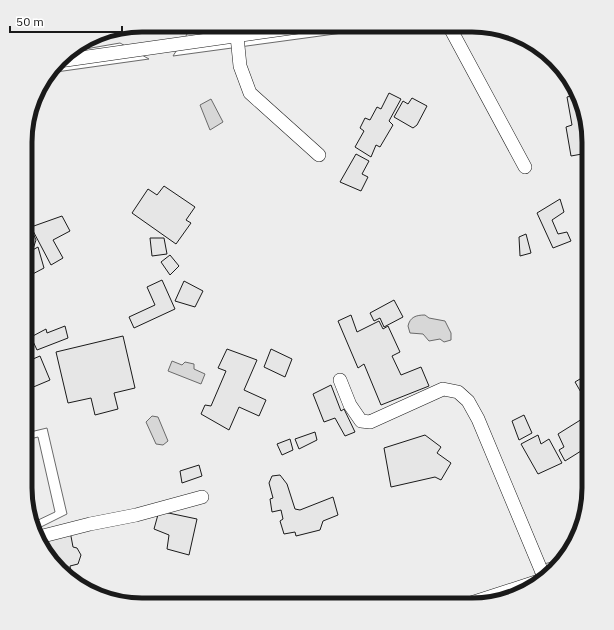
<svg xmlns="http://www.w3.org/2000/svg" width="614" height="630" font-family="'IBM Plex Sans',sans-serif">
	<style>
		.built { fill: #ededed; stroke: #6a6a6a }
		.water { fill: #d7d7d7; stroke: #6a6a6a }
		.building { fill: #e6e6e6; stroke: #1a1a1a }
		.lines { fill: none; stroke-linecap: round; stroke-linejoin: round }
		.service-casing { stroke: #1a1a1a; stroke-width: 8 }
		.minor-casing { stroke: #1a1a1a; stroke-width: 14 }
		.service { stroke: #fff; stroke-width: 7 }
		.minor { stroke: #fff; stroke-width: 13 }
		.rim { fill: none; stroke: #1a1a1a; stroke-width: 5 }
	</style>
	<rect width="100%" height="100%" fill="#fff"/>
	<path class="built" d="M 142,25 L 223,25 L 189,31 L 173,56 L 394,26 L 487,26 L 531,41 L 569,77 L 589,135 L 589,495 L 573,546 L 562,559 L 537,566 L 535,574 L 552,569 L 537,585 L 479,605 L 135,605 L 84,589 L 45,553 L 37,529 L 67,514 L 47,428 L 26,433 L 27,119 L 41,83 L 49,73 L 149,59 L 120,43 L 68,52 L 104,31 Z
		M 38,437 L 55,512 L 34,522 L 25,495 L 26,440 Z"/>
	<path class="water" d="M 211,99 L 223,122 L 210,130 L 200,105 Z
		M 425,315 L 429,318 L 445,321 L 451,333 L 451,340 L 444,342 L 440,339 L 429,341 L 423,334 L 410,333 L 408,326 C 410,317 416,315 425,315 Z
		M 172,361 L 182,365 L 185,362 L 194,364 L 194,369 L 205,374 L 201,384 L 168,371 Z
		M 152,416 L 158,417 L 168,441 L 163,445 L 156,444 L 146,422 Z"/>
	<path class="building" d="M 389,93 L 401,99 L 389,121 L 393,125 L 380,147 L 376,145 L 371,157 L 355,147 L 364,131 L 360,128 L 365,118 L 370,120 L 377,107 L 381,109 Z
		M 575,95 L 585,123 L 589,145 L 589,167 L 585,167 L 582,154 L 571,156 L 566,127 L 572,125 L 567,97 Z
		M 412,98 L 427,106 L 417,125 L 413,128 L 394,117 L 403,101 L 408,104 Z
		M 356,154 L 369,161 L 362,174 L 368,177 L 361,191 L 340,182 Z
		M 164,186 L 195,207 L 186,220 L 191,223 L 176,244 L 132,213 L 148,189 L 157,195 Z
		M 560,199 L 564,212 L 552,220 L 558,234 L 567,232 L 571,241 L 553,248 L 537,213 Z
		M 62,216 L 70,231 L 53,240 L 63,258 L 51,265 L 31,227 Z
		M 27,225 L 30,226 L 36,240 L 33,249 L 27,247 Z
		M 526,234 L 531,253 L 520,256 L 519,237 Z
		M 150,238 L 164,238 L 167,254 L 152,256 Z
		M 38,247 L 44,268 L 27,277 L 27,253 Z
		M 170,255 L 179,266 L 170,275 L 161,262 Z
		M 162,280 L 175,309 L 134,328 L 129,317 L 155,305 L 147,287 Z
		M 184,281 L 203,291 L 195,307 L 175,301 Z
		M 394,300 L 403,317 L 384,327 L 380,318 L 374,321 L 370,313 Z
		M 351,315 L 357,332 L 379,321 L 383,329 L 388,326 L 400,352 L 392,356 L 401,375 L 421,367 L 429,386 L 381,405 L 364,364 L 358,368 L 338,321 Z
		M 65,326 L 68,338 L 37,350 L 31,337 L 46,329 L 47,333 Z
		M 123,336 L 135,388 L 114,393 L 118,409 L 95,415 L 91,398 L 68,403 L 56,352 Z
		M 227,349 L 257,360 L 244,390 L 266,400 L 259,416 L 239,407 L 229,430 L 201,414 L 205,405 L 211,406 L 226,371 L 218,368 Z
		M 271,349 L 292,359 L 285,377 L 264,367 Z
		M 40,356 L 50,380 L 31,388 L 26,375 L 26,362 Z
		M 580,379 L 583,385 L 589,382 L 589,406 L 575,382 Z
		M 331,385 L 341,411 L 344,409 L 355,432 L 345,436 L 335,418 L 324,422 L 313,394 Z
		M 524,415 L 532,433 L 519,440 L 512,421 Z
		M 582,419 L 589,434 L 589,446 L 565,461 L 559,450 L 564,447 L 558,434 Z
		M 315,432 L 317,440 L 299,449 L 295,439 Z
		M 425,435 L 441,447 L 437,453 L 451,463 L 441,480 L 435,477 L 391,487 L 384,448 Z
		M 538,435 L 541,444 L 549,439 L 562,463 L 538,474 L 521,444 Z
		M 290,439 L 293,450 L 282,455 L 277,444 Z
		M 199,465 L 202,476 L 182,483 L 180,471 Z
		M 280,475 L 287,484 L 295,509 L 300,510 L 333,497 L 338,515 L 323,521 L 320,530 L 296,536 L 295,532 L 284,534 L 280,521 L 283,519 L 281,510 L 272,512 L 270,499 L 273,498 L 269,483 L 272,476 Z
		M 159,511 L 197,519 L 189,555 L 167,549 L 169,535 L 154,529 Z
		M 70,531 L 73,547 L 77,548 L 81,555 L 78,564 L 70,566 L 71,573 L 69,576 L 45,553 L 47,554 L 45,538 Z
		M 205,600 L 209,601 L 213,605 L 199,605 Z"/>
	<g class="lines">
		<defs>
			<path id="service" d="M 75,48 L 80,59"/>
			<path id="minor" d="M 449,26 L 525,167
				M 237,36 L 240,66 L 250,93 L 319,155
				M 59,61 L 312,25
				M 340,380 L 350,405 L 361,421 L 370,422 L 443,389 L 458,392 L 468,401 L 478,419 L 544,577
				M 39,537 L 90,524 L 136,515 L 202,497
				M 465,605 L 542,580"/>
		</defs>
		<use href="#service" class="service-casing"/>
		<use href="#minor" class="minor-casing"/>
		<use href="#service" class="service"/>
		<use href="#minor" class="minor"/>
	</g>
	<path d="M0 0H614V630H0ZM142 32H472A110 110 0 0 1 582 142V488A110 110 0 0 1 472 598H142A110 110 0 0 1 32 488V142A110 110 0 0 1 142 32Z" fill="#ededed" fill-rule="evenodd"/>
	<path class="rim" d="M142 32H472A110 110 0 0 1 582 142V488A110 110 0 0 1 472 598H142A110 110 0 0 1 32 488V142A110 110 0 0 1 142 32Z"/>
	<path d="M10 26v6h112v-6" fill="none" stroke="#1a1a1a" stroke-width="2"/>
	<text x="16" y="26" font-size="12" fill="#1a1a1a" stroke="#ffffff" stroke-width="3" paint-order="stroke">50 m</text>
</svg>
